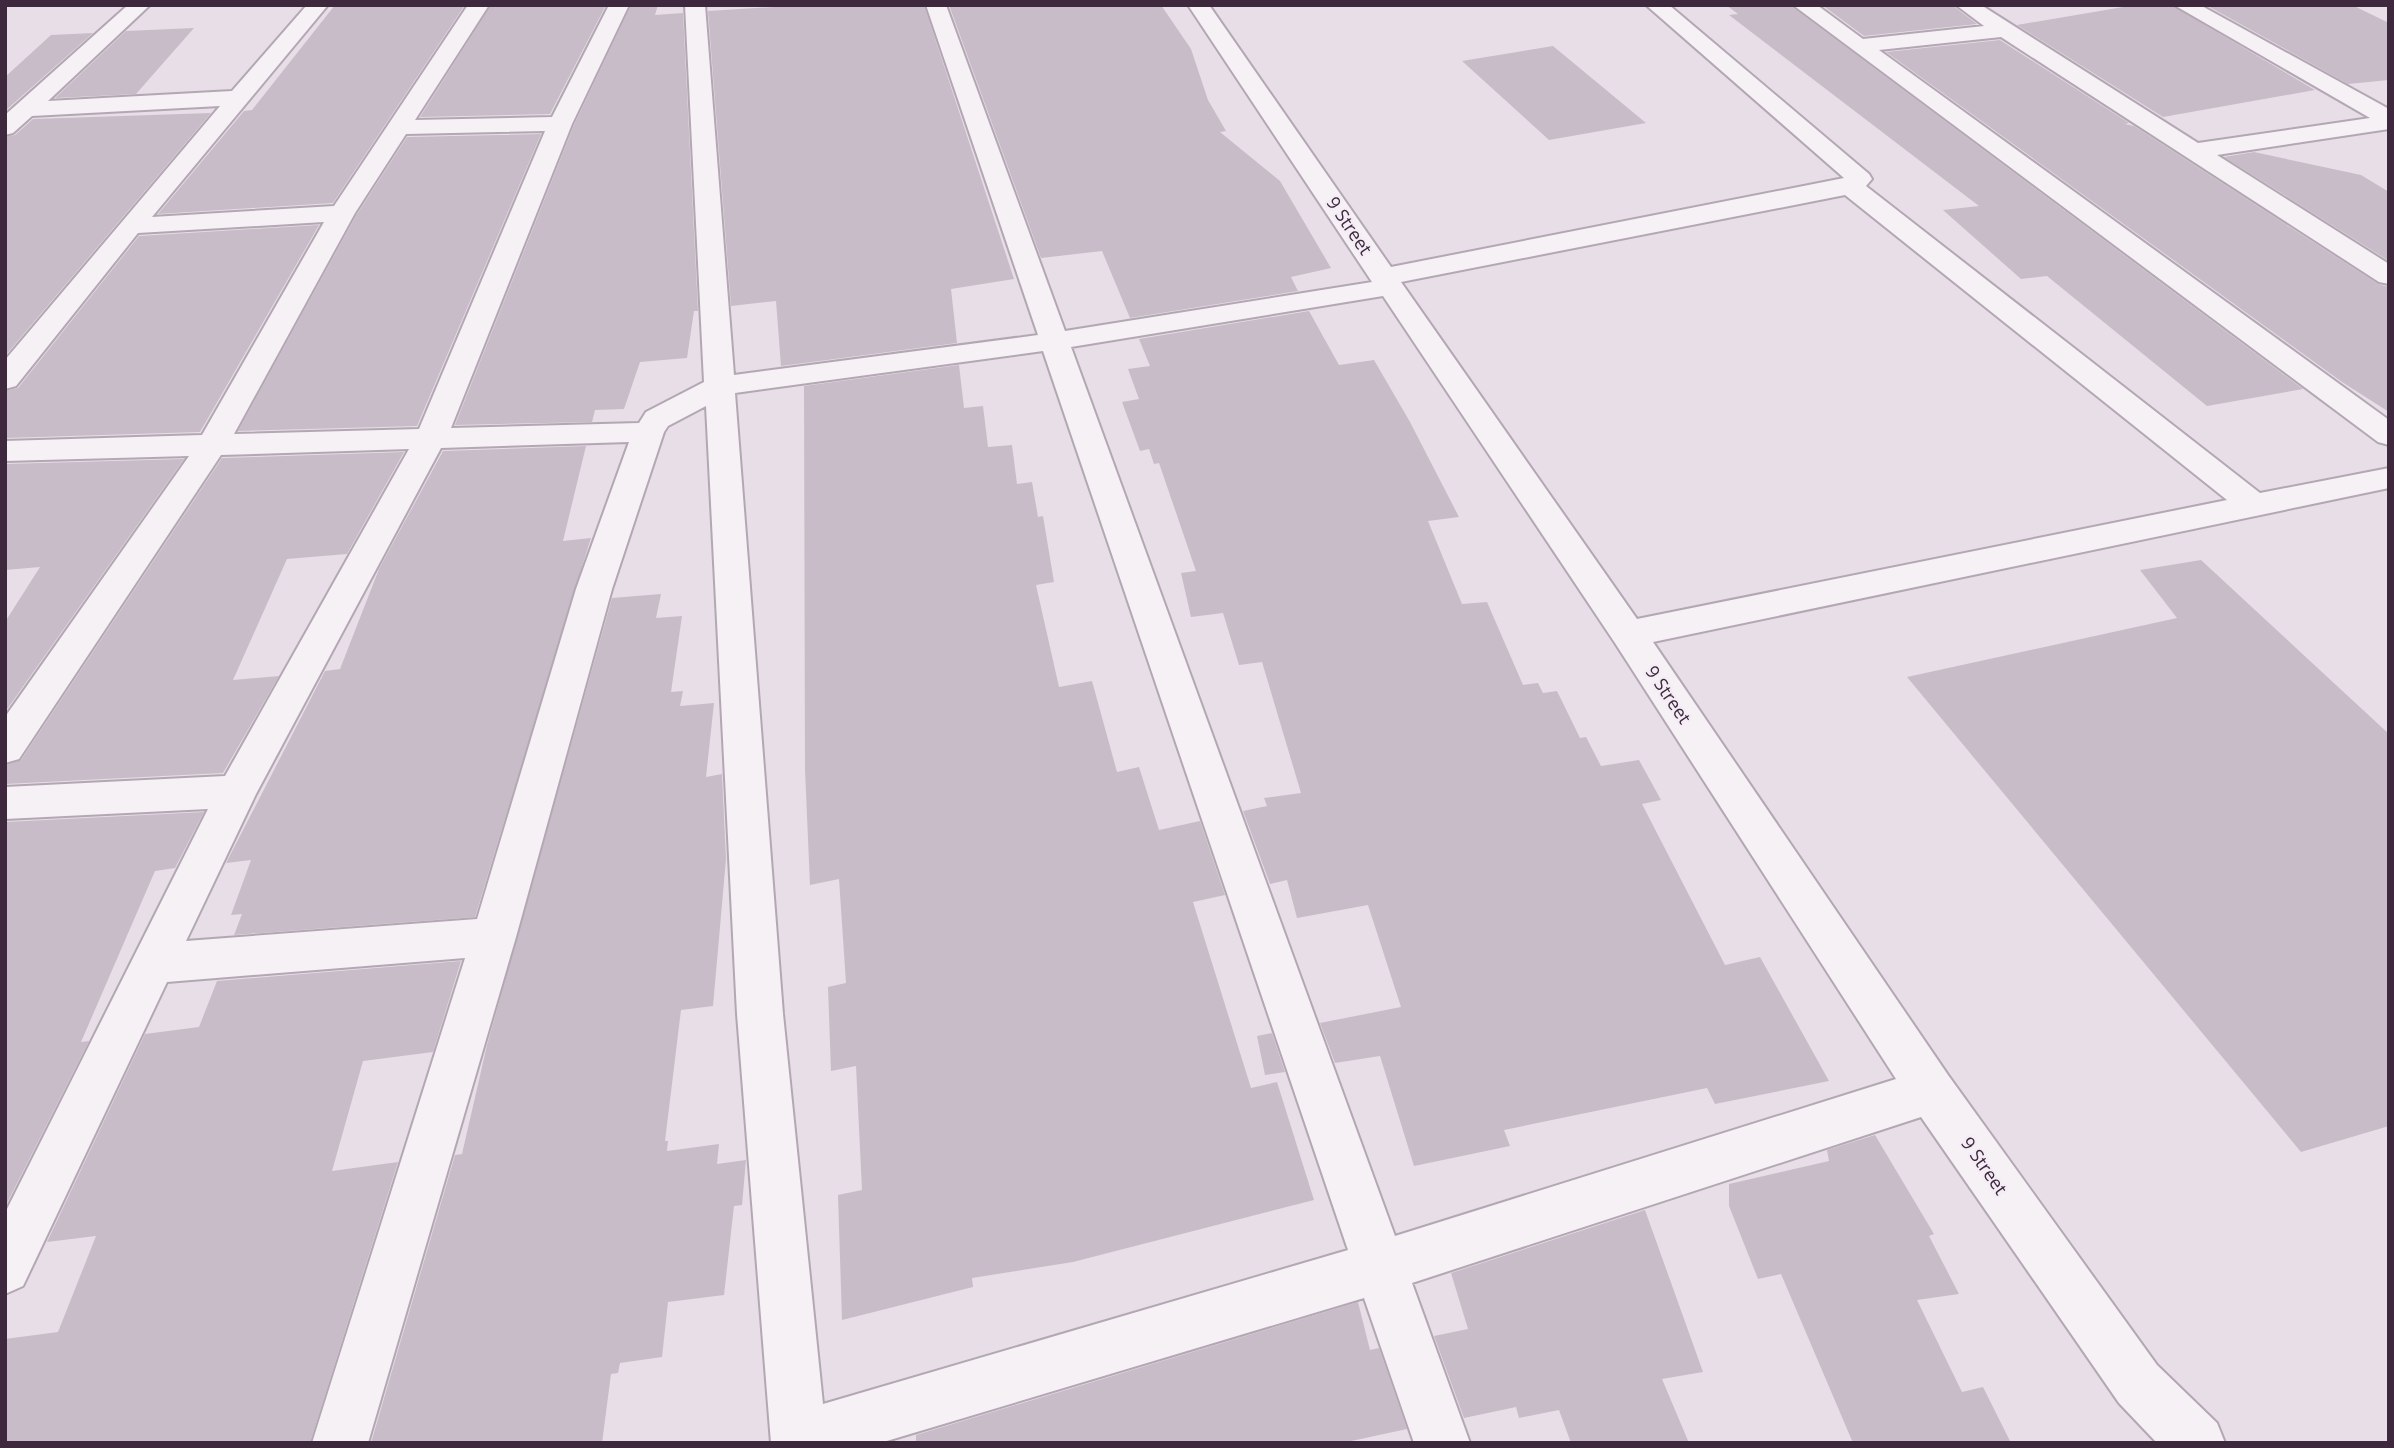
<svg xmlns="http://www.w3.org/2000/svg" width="2394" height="1448" font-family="'Open Sans',sans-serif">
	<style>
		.building { fill: #c9bcc9 }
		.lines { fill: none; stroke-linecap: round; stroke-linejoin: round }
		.minor-casing { stroke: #b4a7b4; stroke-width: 4 }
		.minor { fill: #f5f1f5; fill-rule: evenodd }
		.labels { text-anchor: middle; stroke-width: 5; stroke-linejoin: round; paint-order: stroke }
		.street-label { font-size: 18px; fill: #3d283d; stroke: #f4edf5 }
	</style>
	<rect width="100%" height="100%" fill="#e7dee7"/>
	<path class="building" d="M 335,5 L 465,5 L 333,203 L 158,214 L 244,111 L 252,110 Z
		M 491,5 L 606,5 L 550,114 L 420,117 Z
		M 631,5 L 658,5 L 655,15 L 683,13 L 698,311 L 694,311 L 687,358 L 640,362 L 624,409 L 595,410 L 592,422 L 455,425 L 574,125 Z
		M 806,5 L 924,5 L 1014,279 L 951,289 L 957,343 L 781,366 L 776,301 L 731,306 L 708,11 Z
		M 949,5 L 1161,5 L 1191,49 L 1208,100 L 1226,131 L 1220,132 L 1280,181 L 1331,268 L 1291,277 L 1298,291 L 1130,318 L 1102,251 L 1041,258 Z
		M 1726,5 L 1790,5 L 2303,389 L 2207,406 L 2047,276 L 2021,279 L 1943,210 L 1979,206 L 1729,15 L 1738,14 Z
		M 1822,5 L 1952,5 L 1977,24 L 1864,36 Z
		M 2135,5 L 2171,5 L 2315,90 L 2163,117 L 2017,25 Z
		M 2206,5 L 2352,5 L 2389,23 L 2389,80 L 2348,84 Z
		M 194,28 L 136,94 L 55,98 L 126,31 Z
		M 93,33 L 5,111 L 5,77 L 51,35 Z
		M 2000,40 L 2129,123 L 2125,124 L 2134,126 L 2378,284 L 2389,287 L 2389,412 L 2342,382 L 1886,52 Z
		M 1553,46 L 1646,123 L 1549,140 L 1462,61 Z
		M 211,113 L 5,356 L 5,137 L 15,135 L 33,119 Z
		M 541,134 L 417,426 L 238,431 L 357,214 L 407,137 Z
		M 2254,152 L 2361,175 L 2389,192 L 2389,261 L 2224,157 Z
		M 319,225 L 200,432 L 5,438 L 5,391 L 18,388 L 139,236 Z
		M 1309,311 L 1339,365 L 1374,360 L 1410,422 L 1459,517 L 1428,521 L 1462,604 L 1487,602 L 1523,685 L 1538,683 L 1543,693 L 1557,691 L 1580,738 L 1586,737 L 1601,766 L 1639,760 L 1661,800 L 1642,804 L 1725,965 L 1760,957 L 1829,1081 L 1715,1104 L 1707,1088 L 1504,1130 L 1510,1146 L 1414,1166 L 1380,1056 L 1335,1063 L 1320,1023 L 1401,1007 L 1368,905 L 1297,918 L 1287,880 L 1270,884 L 1243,811 L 1267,806 L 1264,798 L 1301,793 L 1262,662 L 1239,665 L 1223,613 L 1191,617 L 1181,573 L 1196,571 L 1159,463 L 1154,464 L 1149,449 L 1140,451 L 1122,402 L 1139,399 L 1128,369 L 1150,366 L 1139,339 Z
		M 959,365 L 964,408 L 983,406 L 988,447 L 1012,445 L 1017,484 L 1032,482 L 1038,517 L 1043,516 L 1054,582 L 1036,585 L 1059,687 L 1092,681 L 1117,772 L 1139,767 L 1159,830 L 1200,821 L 1225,895 L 1193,902 L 1251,1088 L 1277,1082 L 1314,1200 L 1073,1262 L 972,1278 L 973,1287 L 842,1320 L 838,1195 L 862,1190 L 856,1066 L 831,1071 L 828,987 L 846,983 L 839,879 L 810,885 L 805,770 L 804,386 Z
		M 586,446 L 563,541 L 591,538 L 589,544 L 475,917 L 234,935 L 242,914 L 231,915 L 251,860 L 226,863 L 325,671 L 340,669 L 379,569 L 443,451 Z
		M 404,452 L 347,554 L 287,559 L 233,680 L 279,676 L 223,773 L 5,784 L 5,765 L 21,760 L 222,458 Z
		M 184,459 L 5,712 L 5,622 L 40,567 L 5,570 L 5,464 Z
		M 2201,560 L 2389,734 L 2389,1126 L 2301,1152 L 1907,677 L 2177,618 L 2140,570 Z
		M 661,594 L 656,618 L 682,616 L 671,692 L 683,691 L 680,706 L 714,703 L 706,777 L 722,774 L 726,859 L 713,1006 L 681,1010 L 665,1141 L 668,1141 L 667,1151 L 719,1144 L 717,1164 L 746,1160 L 742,1205 L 734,1206 L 724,1295 L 668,1302 L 662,1357 L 620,1363 L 618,1373 L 611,1374 L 602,1443 L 371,1443 L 455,1155 L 462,1154 L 487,1045 L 612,598 Z
		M 204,812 L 175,868 L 155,871 L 81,1042 L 89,1041 L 5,1207 L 5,822 Z
		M 461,961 L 433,1052 L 363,1061 L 332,1171 L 398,1162 L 310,1443 L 5,1443 L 5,1339 L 58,1332 L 96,1236 L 47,1242 L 145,1034 L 199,1027 L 217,981 Z
		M 1272,1033 L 1285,1072 L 1265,1075 L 1257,1036 Z
		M 1875,1135 L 1934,1234 L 1929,1236 L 1959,1294 L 1917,1300 L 1962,1392 L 1983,1387 L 2011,1443 L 1853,1443 L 1781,1274 L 1758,1279 L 1729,1206 L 1729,1184 L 1829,1161 L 1827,1150 Z
		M 1645,1210 L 1703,1372 L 1662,1379 L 1689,1443 L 1571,1443 L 1559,1410 L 1519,1418 L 1516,1407 L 1464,1418 L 1434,1336 L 1468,1329 L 1451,1273 Z
		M 1358,1302 L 1370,1350 L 1379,1348 L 1407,1429 L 1342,1443 L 916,1443 L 916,1435 Z"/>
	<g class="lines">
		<defs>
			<path id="minor" d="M 128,5 L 150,5 L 48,101 L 232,91 L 307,5 L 328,5 L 152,217 L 334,206 L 468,5 L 489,5 L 415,120 L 552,117 L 609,5 L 629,5 L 572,124 L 451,428 L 639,423 L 646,412 L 704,382 L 685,5 L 705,5 L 734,375 L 1038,335 L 926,5 L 946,5 L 1065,331 L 1372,282 L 1188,5 L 1209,5 L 1391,267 L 1844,178 L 1646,5 L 1669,5 L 1869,174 L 1872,179 L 1866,186 L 2260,493 L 2389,468 L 2389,488 L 1653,642 L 1948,1075 L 2157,1365 L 2217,1423 L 2225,1443 L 2157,1443 L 2119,1403 L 1921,1117 L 1412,1283 L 1470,1443 L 1414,1443 L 1364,1298 L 880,1443 L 771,1443 L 737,1014 L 706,406 L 668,426 L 664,432 L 612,589 L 516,937 L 368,1443 L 312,1443 L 465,958 L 167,982 L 23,1286 L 5,1294 L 5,1213 L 208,809 L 5,819 L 5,787 L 225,776 L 409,449 L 221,455 L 19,759 L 5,763 L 5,717 L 189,456 L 5,461 L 5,441 L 202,435 L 324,222 L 138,233 L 16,386 L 5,389 L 5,360 L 220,106 L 32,116 L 13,133 L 5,135 L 5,115 ZM 545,131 L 419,429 L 234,434 L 355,213 L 406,134 ZM 1845,195 L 2227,500 L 1637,619 L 1401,282 ZM 1383,296 L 1615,643 L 1896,1079 L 1395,1236 L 1071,347 ZM 1043,351 L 1348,1250 L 823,1404 L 783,1014 L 735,393 ZM 629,442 L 576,589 L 477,919 L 186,941 L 256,794 L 441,448 Z
				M 1793,5 L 1817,5 L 1863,39 L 1984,26 L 1956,5 L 1981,5 L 2198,143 L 2370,118 L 2174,5 L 2200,5 L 2389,109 L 2389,129 L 2217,155 L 2389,264 L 2389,284 L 2379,282 L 2001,37 L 1879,50 L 2389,420 L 2389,445 L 2378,442 Z"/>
		</defs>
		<use href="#minor" class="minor-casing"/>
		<use href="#minor" class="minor"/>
	</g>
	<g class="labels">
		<g class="street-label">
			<text transform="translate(1349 226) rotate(56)" y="6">9 Street</text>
			<text transform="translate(1668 695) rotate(56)" y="6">9 Street</text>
			<text transform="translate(1984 1166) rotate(55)" y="6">9 Street</text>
		</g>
	</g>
	<rect width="2394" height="1448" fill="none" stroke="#3d283d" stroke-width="14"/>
</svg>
